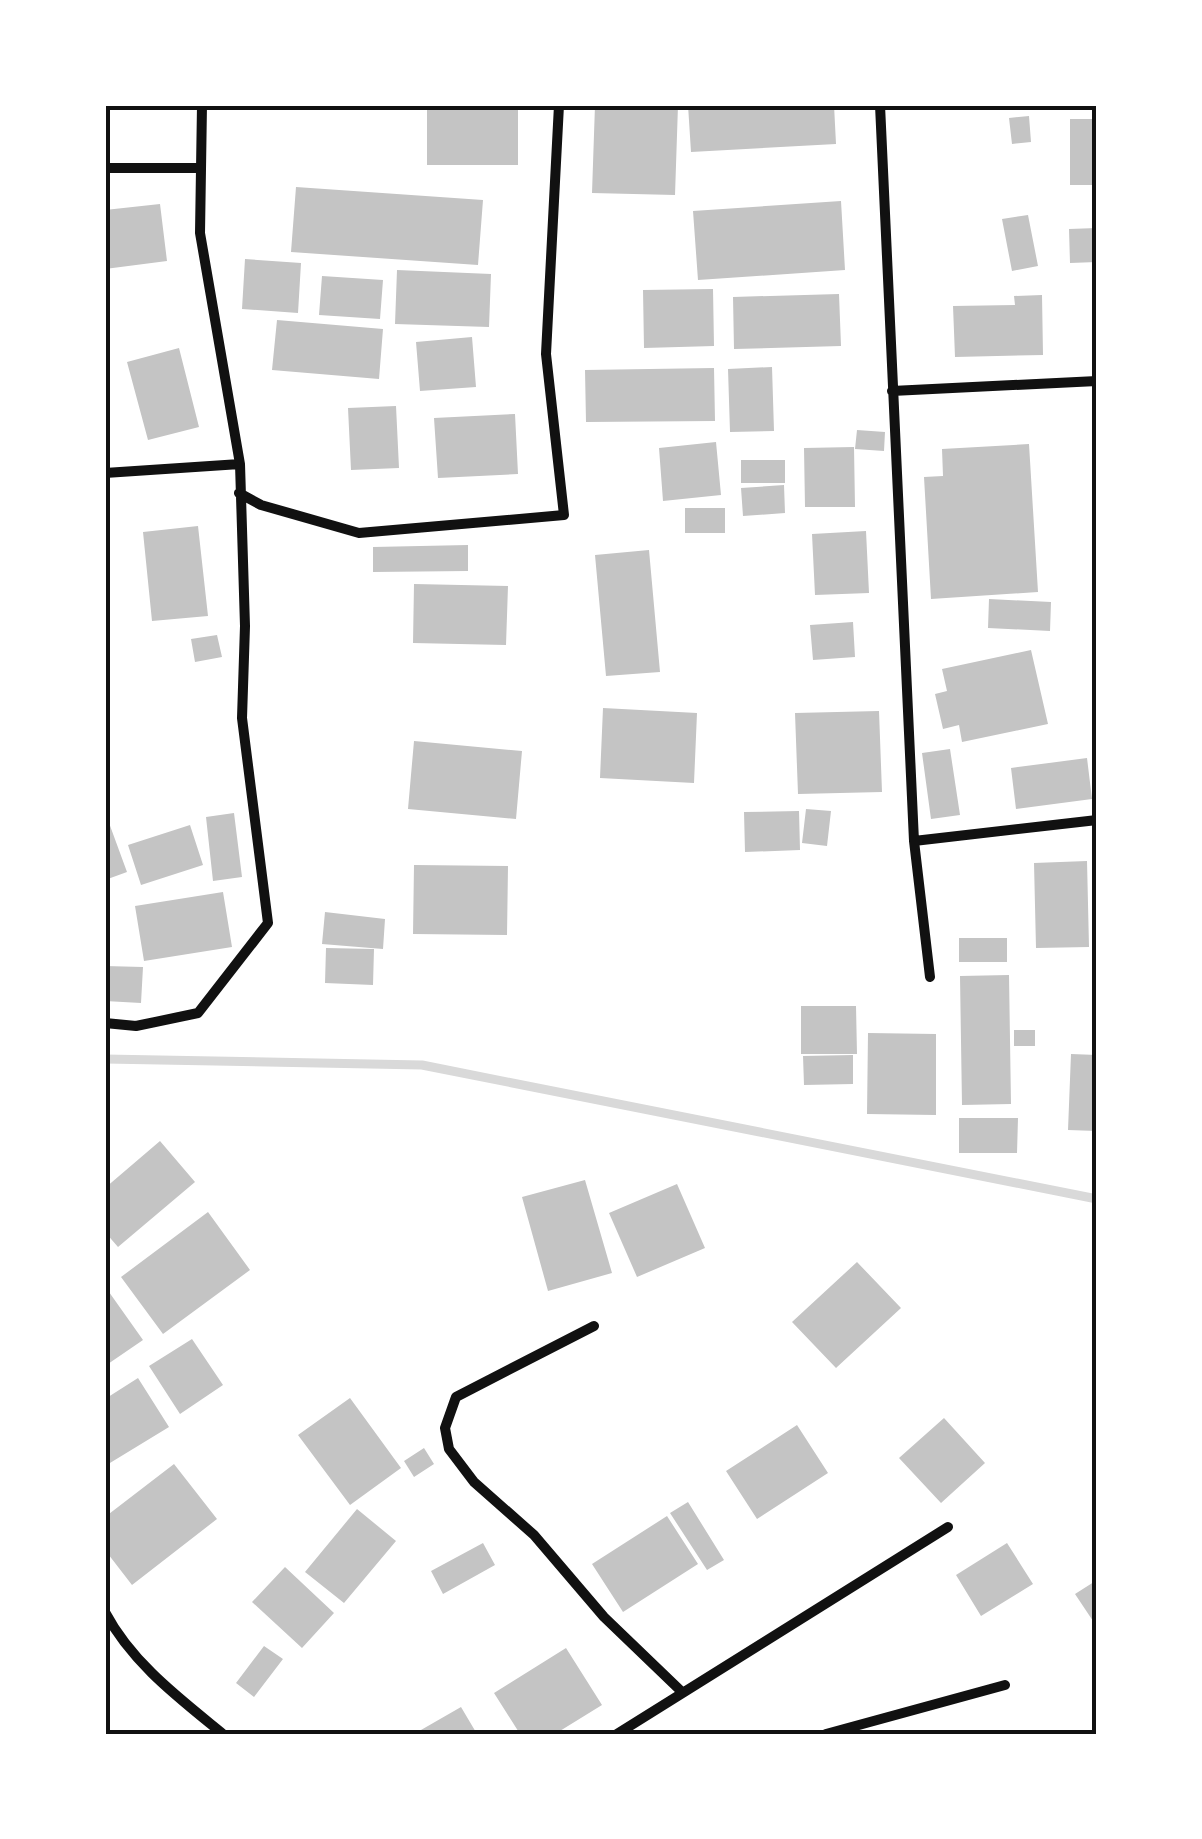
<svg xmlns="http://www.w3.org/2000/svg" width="1202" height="1839" font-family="'Sofia Sans Condensed',sans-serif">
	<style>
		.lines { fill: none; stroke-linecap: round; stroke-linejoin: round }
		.stream { stroke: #d9d9d9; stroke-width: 9 }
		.building { fill: #c4c4c4 }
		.minor { stroke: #111; stroke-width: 10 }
		.neatline { fill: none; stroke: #111; stroke-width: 4 }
	</style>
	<rect width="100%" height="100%" fill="#fff"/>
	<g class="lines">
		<path class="stream" d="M 105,1059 L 422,1065 L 1097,1199"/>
	</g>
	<path class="building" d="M 595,105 L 678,105 L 675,195 L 592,193 Z
		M 688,105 L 834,105 L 836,144 L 691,152 Z
		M 427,109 L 518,109 L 518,165 L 427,165 Z
		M 1029,116 L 1031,142 L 1012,144 L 1009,118 Z
		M 1070,119 L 1097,119 L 1097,185 L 1070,185 Z
		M 296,187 L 483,200 L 478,265 L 291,252 Z
		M 841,201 L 845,270 L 698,280 L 693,211 Z
		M 160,204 L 167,261 L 105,269 L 105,210 Z
		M 1028,215 L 1038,266 L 1012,271 L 1002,219 Z
		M 1097,228 L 1097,262 L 1070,263 L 1069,229 Z
		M 245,259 L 301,263 L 298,313 L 242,309 Z
		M 397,270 L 491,274 L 489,327 L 395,324 Z
		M 322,276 L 383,280 L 380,319 L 319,315 Z
		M 713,289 L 714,346 L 644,348 L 643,290 Z
		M 839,294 L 841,346 L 734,349 L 733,297 Z
		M 1042,295 L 1043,355 L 955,357 L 953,306 L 1015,305 L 1014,296 Z
		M 277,320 L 383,329 L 379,379 L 272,370 Z
		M 472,337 L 476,387 L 420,391 L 416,342 Z
		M 179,348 L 199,427 L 148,440 L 127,362 Z
		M 772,367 L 774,431 L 730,432 L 728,369 Z
		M 714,368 L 715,421 L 586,422 L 585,370 Z
		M 396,406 L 399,468 L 351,470 L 348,408 Z
		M 515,414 L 518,474 L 438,478 L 434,418 Z
		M 857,430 L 885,432 L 884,451 L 855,449 Z
		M 716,442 L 721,495 L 663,501 L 659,448 Z
		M 1029,444 L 1038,592 L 931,599 L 924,477 L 943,476 L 942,449 Z
		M 854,447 L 855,507 L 805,507 L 804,448 Z
		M 741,460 L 785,460 L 785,483 L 741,483 Z
		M 784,485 L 785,513 L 743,516 L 741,488 Z
		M 685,508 L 725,508 L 725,533 L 685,533 Z
		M 198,526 L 208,616 L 152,621 L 143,532 Z
		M 866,531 L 869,593 L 815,595 L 812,534 Z
		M 468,545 L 468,571 L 373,572 L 373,547 Z
		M 649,550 L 660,672 L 606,676 L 595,555 Z
		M 414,584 L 508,586 L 506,645 L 413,643 Z
		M 989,599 L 1051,602 L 1050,631 L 988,628 Z
		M 853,622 L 855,657 L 813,660 L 810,625 Z
		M 217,635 L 222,657 L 195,662 L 191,639 Z
		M 1031,650 L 1048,724 L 962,742 L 959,725 L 943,729 L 935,694 L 947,691 L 942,669 Z
		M 603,708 L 697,713 L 694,783 L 600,778 Z
		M 879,711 L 882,792 L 798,794 L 795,713 Z
		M 414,741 L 522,751 L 516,819 L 408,809 Z
		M 950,749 L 960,815 L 931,819 L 922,753 Z
		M 1087,758 L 1092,799 L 1016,809 L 1011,768 Z
		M 806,809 L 831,811 L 827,846 L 802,843 Z
		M 799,811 L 800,850 L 745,852 L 744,812 Z
		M 105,812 L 127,872 L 105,880 Z
		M 234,813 L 242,877 L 213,881 L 206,817 Z
		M 190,825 L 203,865 L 141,885 L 128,845 Z
		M 1087,861 L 1089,947 L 1036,948 L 1034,863 Z
		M 414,865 L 508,866 L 507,935 L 413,934 Z
		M 223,892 L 232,947 L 144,961 L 135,906 Z
		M 325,912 L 385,919 L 383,949 L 322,944 Z
		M 959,938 L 1007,938 L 1007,962 L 959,962 Z
		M 326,948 L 374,949 L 373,985 L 325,983 Z
		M 105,966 L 143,967 L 141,1003 L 105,1001 Z
		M 1009,975 L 1011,1104 L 962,1105 L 960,976 Z
		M 801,1006 L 856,1006 L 857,1054 L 801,1054 Z
		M 1014,1030 L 1035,1030 L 1035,1046 L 1014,1046 Z
		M 868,1033 L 936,1034 L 936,1115 L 867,1114 Z
		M 1071,1054 L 1097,1055 L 1097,1131 L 1068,1130 Z
		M 853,1055 L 853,1084 L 804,1085 L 803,1056 Z
		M 959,1118 L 1018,1118 L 1017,1153 L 959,1153 Z
		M 160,1141 L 195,1182 L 118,1247 L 105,1232 L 105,1188 Z
		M 585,1180 L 612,1273 L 548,1291 L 522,1197 Z
		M 677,1184 L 705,1248 L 637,1277 L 609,1213 Z
		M 208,1212 L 250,1270 L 163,1334 L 121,1277 Z
		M 857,1262 L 901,1308 L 836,1368 L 792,1322 Z
		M 109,1292 L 143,1340 L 105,1366 L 105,1295 Z
		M 192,1339 L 223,1385 L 180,1414 L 149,1366 Z
		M 138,1378 L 169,1427 L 105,1466 L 105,1399 Z
		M 350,1398 L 401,1468 L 350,1505 L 298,1435 Z
		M 944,1418 L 985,1463 L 941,1503 L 899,1458 Z
		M 797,1425 L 828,1473 L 757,1519 L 726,1471 Z
		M 424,1448 L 434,1464 L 414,1477 L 404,1461 Z
		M 174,1464 L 217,1519 L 132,1585 L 105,1550 L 105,1517 Z
		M 688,1502 L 724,1560 L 707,1570 L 670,1513 Z
		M 357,1509 L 396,1541 L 344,1603 L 305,1572 Z
		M 667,1516 L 698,1564 L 623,1612 L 592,1564 Z
		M 483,1543 L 495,1565 L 443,1594 L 431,1571 Z
		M 1007,1543 L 1033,1584 L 981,1616 L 956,1575 Z
		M 285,1567 L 334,1613 L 302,1648 L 252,1602 Z
		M 1097,1580 L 1097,1627 L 1075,1594 Z
		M 264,1646 L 283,1659 L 254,1697 L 236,1683 Z
		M 566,1648 L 602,1705 L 555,1734 L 520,1734 L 494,1693 Z
		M 461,1707 L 477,1734 L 414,1734 Z"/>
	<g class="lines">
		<path class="minor" d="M 880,105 L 914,841 L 930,977
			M 105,168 L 200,168
			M 892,391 L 1097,381
			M 105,473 L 240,464
			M 239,493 L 261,505 L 359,533 L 564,515 L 546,354 L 559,105
			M 914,841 L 1097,820
			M 105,1023 L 136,1026 L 198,1013 L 268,923 L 242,718 L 245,626 L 240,464 L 200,233 L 202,105
			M 594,1326 L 456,1397 L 445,1428 L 449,1449 L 474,1482 L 534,1535 L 604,1617 L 682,1692
			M 105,1612 C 132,1663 179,1698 223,1734
			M 617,1734 L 948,1527
			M 826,1734 L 1005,1685"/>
	</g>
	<rect width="1202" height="1839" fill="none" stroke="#ffffff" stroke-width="215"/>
	<rect x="108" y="108" width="986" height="1624" class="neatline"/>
</svg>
